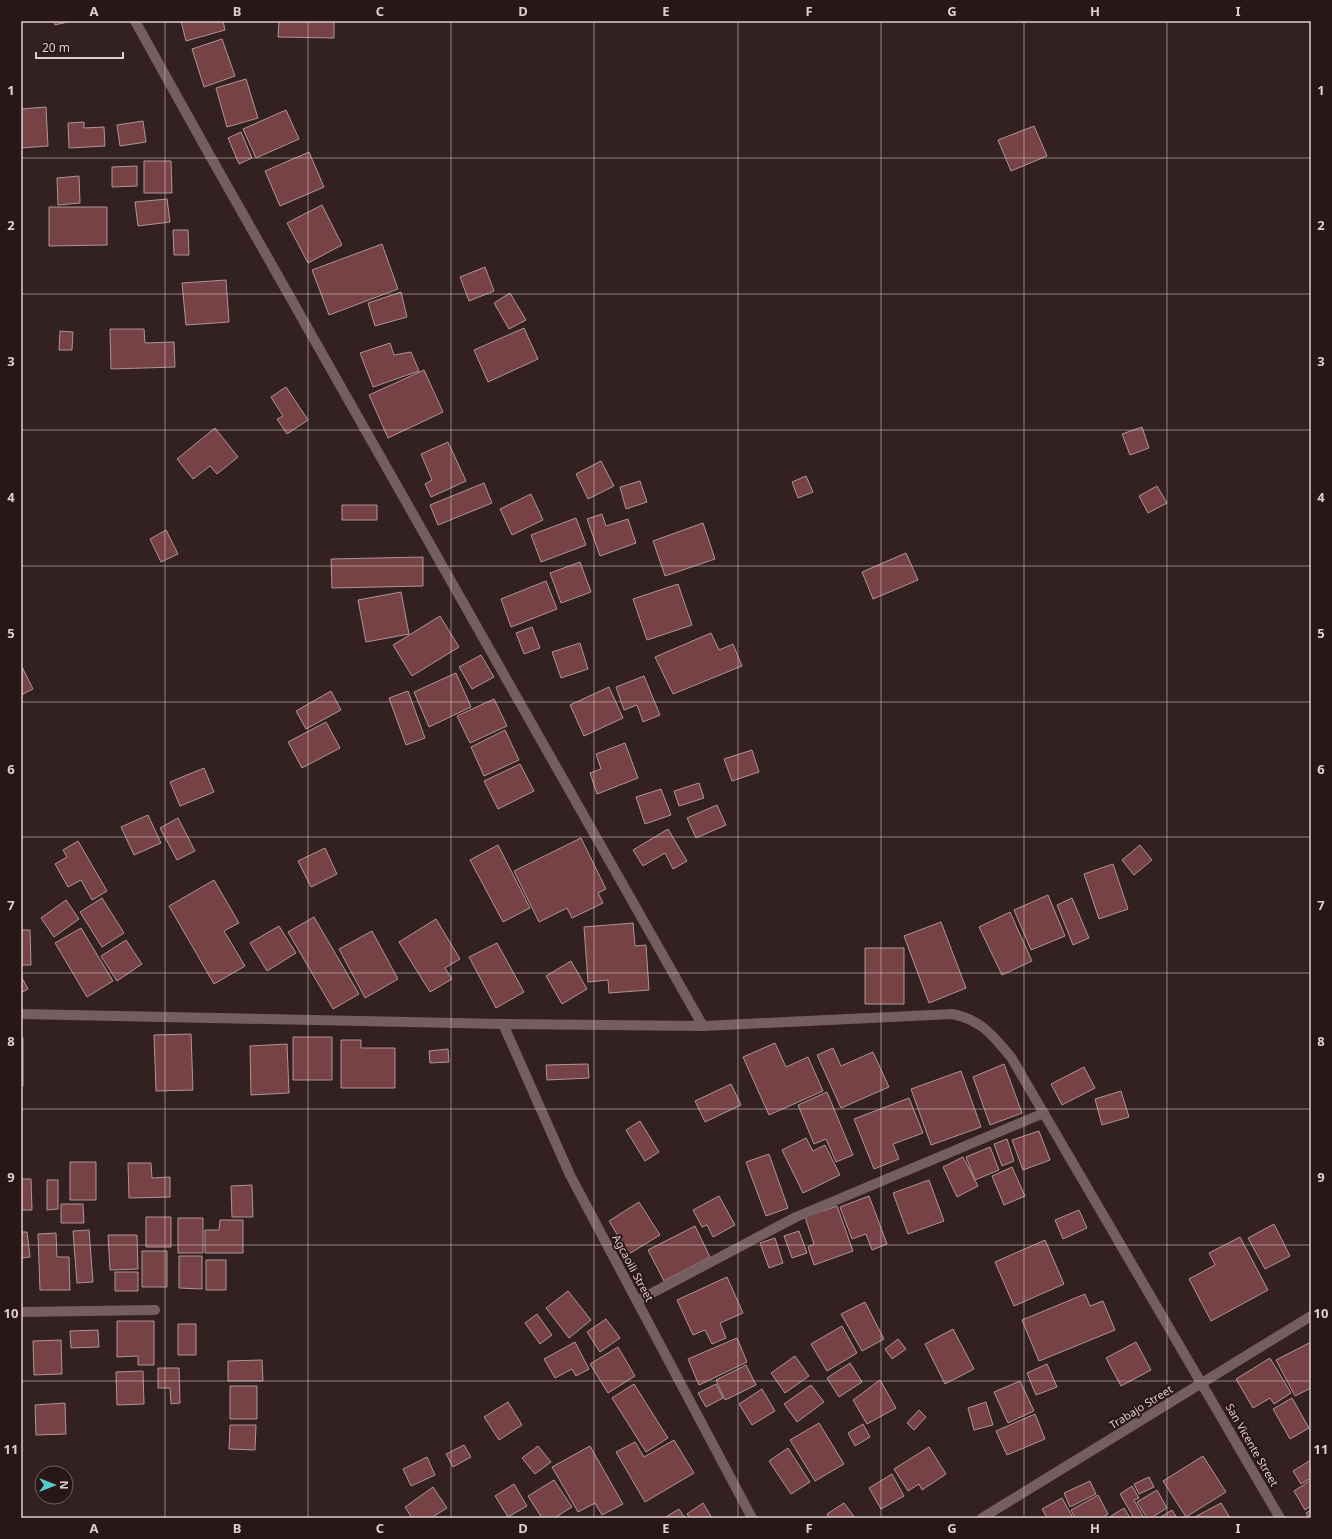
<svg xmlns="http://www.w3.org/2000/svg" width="1332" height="1539" font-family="'Noto Sans',sans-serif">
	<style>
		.building { fill: #774245; stroke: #ae9595 }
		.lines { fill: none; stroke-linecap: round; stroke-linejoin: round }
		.street { stroke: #755e5f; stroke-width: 10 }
		.grid { fill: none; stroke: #ddd0d0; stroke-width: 1; stroke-opacity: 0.55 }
		.labels { text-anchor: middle; stroke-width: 4; stroke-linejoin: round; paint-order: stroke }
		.street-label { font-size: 11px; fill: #ddd0d0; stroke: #291717 }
		.neatline { fill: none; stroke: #ddd0d0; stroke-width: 1.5 }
		.grid-label { font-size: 13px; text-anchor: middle; font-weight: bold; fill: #ddd0d0 }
	</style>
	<rect width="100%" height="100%" fill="#332021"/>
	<path class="building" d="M 54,21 L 72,21 L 55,25 Z
		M 181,21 L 223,21 L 225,30 L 186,41 Z
		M 279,21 L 334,21 L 334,38 L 278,37 Z
		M 222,39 L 235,76 L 204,87 L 192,49 Z
		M 246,79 L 258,118 L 227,127 L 216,88 Z
		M 46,107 L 48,146 L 21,148 L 21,109 Z
		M 286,110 L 299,139 L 256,158 L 243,129 Z
		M 143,121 L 146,142 L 120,146 L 117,125 Z
		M 84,122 L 84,128 L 104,127 L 105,146 L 69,148 L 68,123 Z
		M 1034,126 L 1047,156 L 1011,171 L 998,140 Z
		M 241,132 L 252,158 L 239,164 L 228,138 Z
		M 309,152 L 324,187 L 280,206 L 265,171 Z
		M 144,161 L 171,161 L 172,193 L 144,193 Z
		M 137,166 L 137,186 L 112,187 L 112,167 Z
		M 79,176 L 80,203 L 58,205 L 57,178 Z
		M 167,199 L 170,222 L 138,226 L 135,202 Z
		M 322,205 L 342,245 L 308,263 L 287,223 Z
		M 49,207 L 107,207 L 107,245 L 49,246 Z
		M 173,230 L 188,230 L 189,255 L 174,255 Z
		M 382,244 L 398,289 L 329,315 L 312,270 Z
		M 485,267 L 494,291 L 469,301 L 460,277 Z
		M 226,280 L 229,322 L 186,325 L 182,283 Z
		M 401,292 L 407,317 L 375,326 L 368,303 Z
		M 510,293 L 526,320 L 509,329 L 494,303 Z
		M 524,328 L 538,359 L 488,382 L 474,350 Z
		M 110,329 L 144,329 L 145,343 L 174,342 L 175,367 L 111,369 Z
		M 60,331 L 73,332 L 72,350 L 59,350 Z
		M 390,343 L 394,355 L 411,352 L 419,371 L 373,387 L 360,353 Z
		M 424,370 L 443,412 L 388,438 L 369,395 Z
		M 286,387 L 308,420 L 287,434 L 277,419 L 283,416 L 271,397 Z
		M 1142,427 L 1149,448 L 1130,455 L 1122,434 Z
		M 215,428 L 238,457 L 217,474 L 210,466 L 193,479 L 177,459 Z
		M 448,442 L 466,481 L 431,497 L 425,484 L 432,480 L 421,454 Z
		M 601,461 L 614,486 L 588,499 L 576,474 Z
		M 806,476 L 813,492 L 798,498 L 792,482 Z
		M 640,481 L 647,502 L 626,509 L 620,487 Z
		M 484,483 L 492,503 L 438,525 L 430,505 Z
		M 1157,486 L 1167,503 L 1148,513 L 1139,496 Z
		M 531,494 L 543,520 L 512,535 L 500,509 Z
		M 342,505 L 377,505 L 377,520 L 342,520 Z
		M 602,514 L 606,526 L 628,519 L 636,543 L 600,556 L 587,519 Z
		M 576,518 L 586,545 L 541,562 L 531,535 Z
		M 703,523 L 715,559 L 665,576 L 653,541 Z
		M 166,530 L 178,554 L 161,562 L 150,539 Z
		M 906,553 L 918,580 L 873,599 L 862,572 Z
		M 423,557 L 423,586 L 332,588 L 331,559 Z
		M 580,562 L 591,592 L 561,603 L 550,573 Z
		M 546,581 L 557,609 L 511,627 L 501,599 Z
		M 678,584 L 692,625 L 647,640 L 633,599 Z
		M 401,592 L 409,634 L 366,642 L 358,600 Z
		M 440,616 L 459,647 L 412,676 L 393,645 Z
		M 532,627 L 540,648 L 524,654 L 516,633 Z
		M 711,633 L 719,650 L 733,644 L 742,666 L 673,694 L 655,657 Z
		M 580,643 L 588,669 L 561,678 L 552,652 Z
		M 481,655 L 494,677 L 472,689 L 459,667 Z
		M 21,665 L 33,689 L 21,695 Z
		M 456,673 L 471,707 L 429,727 L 414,692 Z
		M 644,676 L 660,715 L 643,722 L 637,705 L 624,710 L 616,687 Z
		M 609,687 L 623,718 L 584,736 L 570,705 Z
		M 331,691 L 341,710 L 306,729 L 296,711 Z
		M 408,691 L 425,738 L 406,745 L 389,698 Z
		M 494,699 L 507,726 L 470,743 L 457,716 Z
		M 326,722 L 340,748 L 302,768 L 288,742 Z
		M 505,730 L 519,760 L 484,776 L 471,747 Z
		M 625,743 L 638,778 L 597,794 L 590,773 L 601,769 L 596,754 Z
		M 752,750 L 759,772 L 732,781 L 724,759 Z
		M 520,764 L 534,791 L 498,809 L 484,781 Z
		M 204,768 L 214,792 L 180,806 L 170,782 Z
		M 699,783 L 704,798 L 679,806 L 674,791 Z
		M 661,789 L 671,815 L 645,824 L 636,797 Z
		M 717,805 L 726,825 L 696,838 L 687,818 Z
		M 148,815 L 161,843 L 134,855 L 121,827 Z
		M 178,818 L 195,851 L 177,860 L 160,828 Z
		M 668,829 L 687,861 L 673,869 L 665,853 L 643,866 L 633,850 Z
		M 581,838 L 606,889 L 598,893 L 603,903 L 572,918 L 567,908 L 539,922 L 514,871 Z
		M 78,841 L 107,891 L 92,900 L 81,880 L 68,887 L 55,864 L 67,857 L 63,850 Z
		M 498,845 L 530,908 L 503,922 L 470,860 Z
		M 1140,845 L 1152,860 L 1134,875 L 1122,860 Z
		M 325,848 L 337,874 L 311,887 L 298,861 Z
		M 1113,864 L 1128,909 L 1099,919 L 1084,874 Z
		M 214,880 L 239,923 L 224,931 L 245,966 L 214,984 L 169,906 Z
		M 1048,895 L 1065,936 L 1031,950 L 1014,910 Z
		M 102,898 L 124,933 L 102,947 L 80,912 Z
		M 1072,898 L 1089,938 L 1073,945 L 1057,905 Z
		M 66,900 L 79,919 L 54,937 L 41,918 Z
		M 1010,912 L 1032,961 L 1002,975 L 979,927 Z
		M 314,917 L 359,994 L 333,1009 L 288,932 Z
		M 436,919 L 460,959 L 445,968 L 452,979 L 430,992 L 399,942 Z
		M 941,922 L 966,988 L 929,1003 L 904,936 Z
		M 633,923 L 635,946 L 646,945 L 649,990 L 609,993 L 608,980 L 588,982 L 584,927 Z
		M 279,926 L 296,953 L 267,971 L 250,943 Z
		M 81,928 L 113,981 L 87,997 L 55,943 Z
		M 21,930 L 30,930 L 31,965 L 21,965 Z
		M 372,931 L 398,979 L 365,998 L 339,949 Z
		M 126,940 L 142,964 L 117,981 L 101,956 Z
		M 497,943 L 524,992 L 496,1008 L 469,957 Z
		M 865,948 L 904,948 L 904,1004 L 865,1004 Z
		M 571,961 L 587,989 L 562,1004 L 546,976 Z
		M 21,976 L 28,989 L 21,993 Z
		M 191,1034 L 193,1090 L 156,1091 L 154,1035 Z
		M 293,1037 L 332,1037 L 332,1080 L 293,1080 Z
		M 21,1038 L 23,1038 L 23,1086 L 21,1086 Z
		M 341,1040 L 361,1040 L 361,1048 L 395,1048 L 395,1088 L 341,1088 Z
		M 775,1043 L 786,1067 L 808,1057 L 823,1091 L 769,1115 L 743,1057 Z
		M 287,1044 L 289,1093 L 251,1095 L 250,1046 Z
		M 833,1048 L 841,1066 L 873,1052 L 889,1087 L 841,1108 L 817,1055 Z
		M 448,1049 L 449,1062 L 430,1063 L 429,1051 Z
		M 588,1064 L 589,1078 L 547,1080 L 546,1065 Z
		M 1004,1064 L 1022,1113 L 990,1125 L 973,1077 Z
		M 1084,1067 L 1095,1088 L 1062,1105 L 1051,1084 Z
		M 961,1071 L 981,1127 L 931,1145 L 911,1089 Z
		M 731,1084 L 741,1105 L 705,1122 L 695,1101 Z
		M 1121,1091 L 1129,1117 L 1102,1125 L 1095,1099 Z
		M 827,1092 L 853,1155 L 836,1162 L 826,1139 L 814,1144 L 798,1105 Z
		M 909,1098 L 923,1133 L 893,1144 L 899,1159 L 874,1169 L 854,1119 Z
		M 640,1121 L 659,1152 L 645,1161 L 626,1130 Z
		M 1039,1131 L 1050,1160 L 1023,1170 L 1012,1140 Z
		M 806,1138 L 813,1151 L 825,1145 L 840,1175 L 803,1193 L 782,1150 Z
		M 1007,1139 L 1014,1161 L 1002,1166 L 994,1144 Z
		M 990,1147 L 999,1170 L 975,1180 L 966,1157 Z
		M 769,1154 L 788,1208 L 766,1216 L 746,1162 Z
		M 963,1157 L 978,1186 L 957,1197 L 943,1167 Z
		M 70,1162 L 96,1162 L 96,1200 L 70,1200 Z
		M 128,1163 L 151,1163 L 152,1178 L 170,1177 L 170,1197 L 129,1198 Z
		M 1012,1167 L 1025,1196 L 1004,1205 L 992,1176 Z
		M 21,1179 L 31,1179 L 32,1210 L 21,1210 Z
		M 47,1180 L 58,1180 L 58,1209 L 47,1210 Z
		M 929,1180 L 944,1221 L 908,1234 L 893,1193 Z
		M 252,1185 L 253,1217 L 232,1217 L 231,1186 Z
		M 719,1196 L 735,1225 L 713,1237 L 707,1225 L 702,1227 L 693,1210 Z
		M 869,1196 L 887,1244 L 872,1250 L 866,1234 L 852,1239 L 840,1207 Z
		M 639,1202 L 660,1235 L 629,1254 L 609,1221 Z
		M 61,1204 L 83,1204 L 84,1223 L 61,1223 Z
		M 837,1206 L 853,1251 L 814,1265 L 808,1247 L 814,1244 L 805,1217 Z
		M 1079,1210 L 1087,1228 L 1063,1239 L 1055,1220 Z
		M 146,1217 L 171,1217 L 171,1247 L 146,1247 Z
		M 178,1218 L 203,1218 L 203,1253 L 178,1253 Z
		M 220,1220 L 243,1220 L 243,1253 L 205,1253 L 205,1230 L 219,1230 Z
		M 1274,1224 L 1290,1256 L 1265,1269 L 1248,1238 Z
		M 695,1226 L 710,1257 L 664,1281 L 648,1250 Z
		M 89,1230 L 93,1282 L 77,1283 L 73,1231 Z
		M 799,1231 L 807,1253 L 792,1258 L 784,1236 Z
		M 21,1232 L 27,1232 L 30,1257 L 21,1258 Z
		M 56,1233 L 57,1257 L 69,1257 L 70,1290 L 40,1290 L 38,1234 Z
		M 108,1235 L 137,1235 L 138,1269 L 110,1270 Z
		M 1240,1237 L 1268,1290 L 1211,1321 L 1189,1279 L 1215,1265 L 1209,1253 Z
		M 775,1238 L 783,1263 L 769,1268 L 760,1243 Z
		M 1045,1240 L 1064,1284 L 1014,1306 L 995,1262 Z
		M 142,1251 L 167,1251 L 167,1287 L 142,1287 Z
		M 179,1256 L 202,1256 L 202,1289 L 179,1288 Z
		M 206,1260 L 226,1260 L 226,1290 L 206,1290 Z
		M 115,1272 L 138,1272 L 138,1291 L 115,1291 Z
		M 727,1277 L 743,1313 L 720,1323 L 726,1338 L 712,1344 L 705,1330 L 693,1335 L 677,1300 Z
		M 568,1291 L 591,1320 L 569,1338 L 546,1308 Z
		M 1085,1294 L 1090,1306 L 1103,1301 L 1115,1330 L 1039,1361 L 1022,1320 Z
		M 865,1302 L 884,1339 L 862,1351 L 841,1314 Z
		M 537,1314 L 552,1335 L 540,1344 L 525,1323 Z
		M 606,1319 L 620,1338 L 600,1352 L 587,1332 Z
		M 117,1321 L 154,1321 L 154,1365 L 138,1365 L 138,1356 L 117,1357 Z
		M 178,1324 L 196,1324 L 196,1355 L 178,1355 Z
		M 842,1326 L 857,1353 L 827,1371 L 811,1344 Z
		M 953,1329 L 974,1369 L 945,1384 L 925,1344 Z
		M 98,1330 L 99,1347 L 71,1348 L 70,1331 Z
		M 737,1338 L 747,1362 L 699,1385 L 688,1359 Z
		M 898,1339 L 906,1349 L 892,1359 L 885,1349 Z
		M 61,1340 L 62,1374 L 34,1375 L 33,1341 Z
		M 575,1342 L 589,1369 L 576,1376 L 572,1369 L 555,1378 L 544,1359 Z
		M 1136,1342 L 1151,1370 L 1121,1386 L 1106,1358 Z
		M 1311,1342 L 1311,1388 L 1295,1396 L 1276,1360 Z
		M 618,1347 L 635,1376 L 608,1393 L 590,1364 Z
		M 795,1356 L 809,1376 L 785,1393 L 771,1373 Z
		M 1270,1358 L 1291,1393 L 1274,1404 L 1270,1398 L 1253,1408 L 1236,1379 Z
		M 262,1360 L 263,1381 L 228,1381 L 228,1361 Z
		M 850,1363 L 862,1382 L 839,1397 L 827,1378 Z
		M 1047,1364 L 1057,1387 L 1036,1395 L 1027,1373 Z
		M 746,1365 L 756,1385 L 725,1400 L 716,1380 Z
		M 158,1368 L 179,1368 L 180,1403 L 171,1404 L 170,1388 L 158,1388 Z
		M 143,1371 L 144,1404 L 117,1405 L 116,1372 Z
		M 880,1380 L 896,1408 L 867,1424 L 853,1400 Z
		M 1020,1381 L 1034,1411 L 1008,1423 L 994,1392 Z
		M 634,1384 L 668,1438 L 646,1452 L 612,1398 Z
		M 716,1384 L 723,1398 L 706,1407 L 698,1393 Z
		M 811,1385 L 824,1402 L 797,1422 L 784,1404 Z
		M 230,1386 L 257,1386 L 257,1419 L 230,1419 Z
		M 762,1389 L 775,1411 L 752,1425 L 739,1404 Z
		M 1292,1398 L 1309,1428 L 1290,1439 L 1273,1409 Z
		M 508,1402 L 522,1425 L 499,1440 L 484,1417 Z
		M 986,1402 L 993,1425 L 974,1430 L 968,1408 Z
		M 65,1403 L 66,1434 L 36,1435 L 35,1405 Z
		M 919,1410 L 926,1417 L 914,1430 L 907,1423 Z
		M 1035,1414 L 1045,1439 L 1007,1455 L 996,1431 Z
		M 819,1423 L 844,1464 L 815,1481 L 790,1440 Z
		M 863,1424 L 870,1437 L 855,1446 L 848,1433 Z
		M 230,1425 L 256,1425 L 255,1450 L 229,1449 Z
		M 674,1440 L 694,1473 L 645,1502 L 616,1452 L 635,1442 L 644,1457 Z
		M 464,1445 L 471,1457 L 453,1467 L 446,1454 Z
		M 538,1446 L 551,1462 L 535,1474 L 522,1458 Z
		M 590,1446 L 623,1504 L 602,1515 L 595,1503 L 578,1512 L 552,1467 Z
		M 929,1447 L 946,1474 L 922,1490 L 919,1484 L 908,1491 L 894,1469 Z
		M 788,1448 L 810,1482 L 791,1494 L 769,1461 Z
		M 1203,1456 L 1226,1492 L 1186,1517 L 1163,1481 Z
		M 427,1457 L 435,1475 L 411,1486 L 403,1469 Z
		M 1311,1460 L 1311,1478 L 1301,1484 L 1293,1471 Z
		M 892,1474 L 904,1496 L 881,1509 L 869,1488 Z
		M 1149,1477 L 1154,1487 L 1139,1494 L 1134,1484 Z
		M 554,1480 L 572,1507 L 554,1518 L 542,1518 L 528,1496 Z
		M 1311,1480 L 1311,1506 L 1305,1510 L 1294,1491 Z
		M 1090,1481 L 1096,1494 L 1070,1507 L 1064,1493 Z
		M 514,1484 L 527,1506 L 508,1517 L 495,1496 Z
		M 1132,1486 L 1139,1498 L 1134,1500 L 1144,1518 L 1134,1518 L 1120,1494 Z
		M 433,1487 L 447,1508 L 431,1518 L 412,1518 L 405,1507 Z
		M 1157,1490 L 1167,1508 L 1151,1518 L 1147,1518 L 1137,1502 Z
		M 1098,1495 L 1108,1514 L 1101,1518 L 1075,1518 L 1071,1510 Z
		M 1062,1498 L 1073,1518 L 1047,1518 L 1042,1509 Z
		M 703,1503 L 712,1518 L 690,1518 L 687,1514 Z
		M 844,1503 L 855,1518 L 829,1518 L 827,1514 Z
		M 1221,1503 L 1230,1518 L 1193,1518 Z
		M 1124,1508 L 1130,1518 L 1108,1518 Z
		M 679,1509 L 685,1518 L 664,1518 Z
		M 1172,1510 L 1177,1518 L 1159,1518 Z
		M 1311,1510 L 1311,1518 L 1309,1518 L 1306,1513 Z"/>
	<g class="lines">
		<path class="street" d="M 135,21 L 209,154 L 703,1026
			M 21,1014 L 503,1024 L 703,1026 L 952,1014 C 982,1020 992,1035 1011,1057 L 1280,1518
			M 503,1024 L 570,1175 L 752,1518
			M 637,1301 L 796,1217 L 1044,1113
			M 21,1312 L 155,1310
			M 982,1518 L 1311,1316"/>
	</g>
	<path class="grid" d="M 165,21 L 165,1518M 308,21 L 308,1518M 451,21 L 451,1518M 594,21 L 594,1518M 738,21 L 738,1518M 881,21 L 881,1518M 1024,21 L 1024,1518M 1167,21 L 1167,1518M 21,158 L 1311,158M 21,294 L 1311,294M 21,430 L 1311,430M 21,566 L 1311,566M 21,702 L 1311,702M 21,837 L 1311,837M 21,973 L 1311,973M 21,1109 L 1311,1109M 21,1245 L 1311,1245M 21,1381 L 1311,1381"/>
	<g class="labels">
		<g class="street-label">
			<text transform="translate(633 1268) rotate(62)" y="4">Agcaoili Street</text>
			<text transform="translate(1141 1407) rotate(-32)" y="4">Trabajo Street</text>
			<text transform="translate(1252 1445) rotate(60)" y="4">San Vicente Street</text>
		</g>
	</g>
	<rect width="1332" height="1539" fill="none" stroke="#291717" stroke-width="44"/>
	<g transform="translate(54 1485) rotate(90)"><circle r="19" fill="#291717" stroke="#716161"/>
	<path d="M0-3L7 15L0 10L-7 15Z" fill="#52cdcf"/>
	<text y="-6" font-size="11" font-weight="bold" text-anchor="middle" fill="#ddd0d0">N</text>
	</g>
	<path d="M36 52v6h87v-6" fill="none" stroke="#ddd0d0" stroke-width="2"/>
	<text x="42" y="52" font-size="12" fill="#ddd0d0" stroke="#291717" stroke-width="3" paint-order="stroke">20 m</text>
	<rect x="22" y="22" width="1288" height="1495" class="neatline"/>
	<g class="grid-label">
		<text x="94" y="16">A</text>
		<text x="237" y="16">B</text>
		<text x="380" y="16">C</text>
		<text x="523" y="16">D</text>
		<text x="666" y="16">E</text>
		<text x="809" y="16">F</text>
		<text x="952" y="16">G</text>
		<text x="1095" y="16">H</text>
		<text x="1238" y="16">I</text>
		<text x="11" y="95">1</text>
		<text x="1321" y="95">1</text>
		<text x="11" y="230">2</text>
		<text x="1321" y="230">2</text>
		<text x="11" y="366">3</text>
		<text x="1321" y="366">3</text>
		<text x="11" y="502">4</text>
		<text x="1321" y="502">4</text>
		<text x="11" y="638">5</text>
		<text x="1321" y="638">5</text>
		<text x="11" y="774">6</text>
		<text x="1321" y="774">6</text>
		<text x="11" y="910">7</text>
		<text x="1321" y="910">7</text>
		<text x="11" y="1046">8</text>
		<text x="1321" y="1046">8</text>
		<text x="11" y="1182">9</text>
		<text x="1321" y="1182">9</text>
		<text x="11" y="1318">10</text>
		<text x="1321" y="1318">10</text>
		<text x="11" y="1454">11</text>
		<text x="1321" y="1454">11</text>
		<text x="94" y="1533">A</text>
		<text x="237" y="1533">B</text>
		<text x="380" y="1533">C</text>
		<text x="523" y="1533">D</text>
		<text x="666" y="1533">E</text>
		<text x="809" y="1533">F</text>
		<text x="952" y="1533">G</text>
		<text x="1095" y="1533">H</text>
		<text x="1238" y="1533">I</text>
	</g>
</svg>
